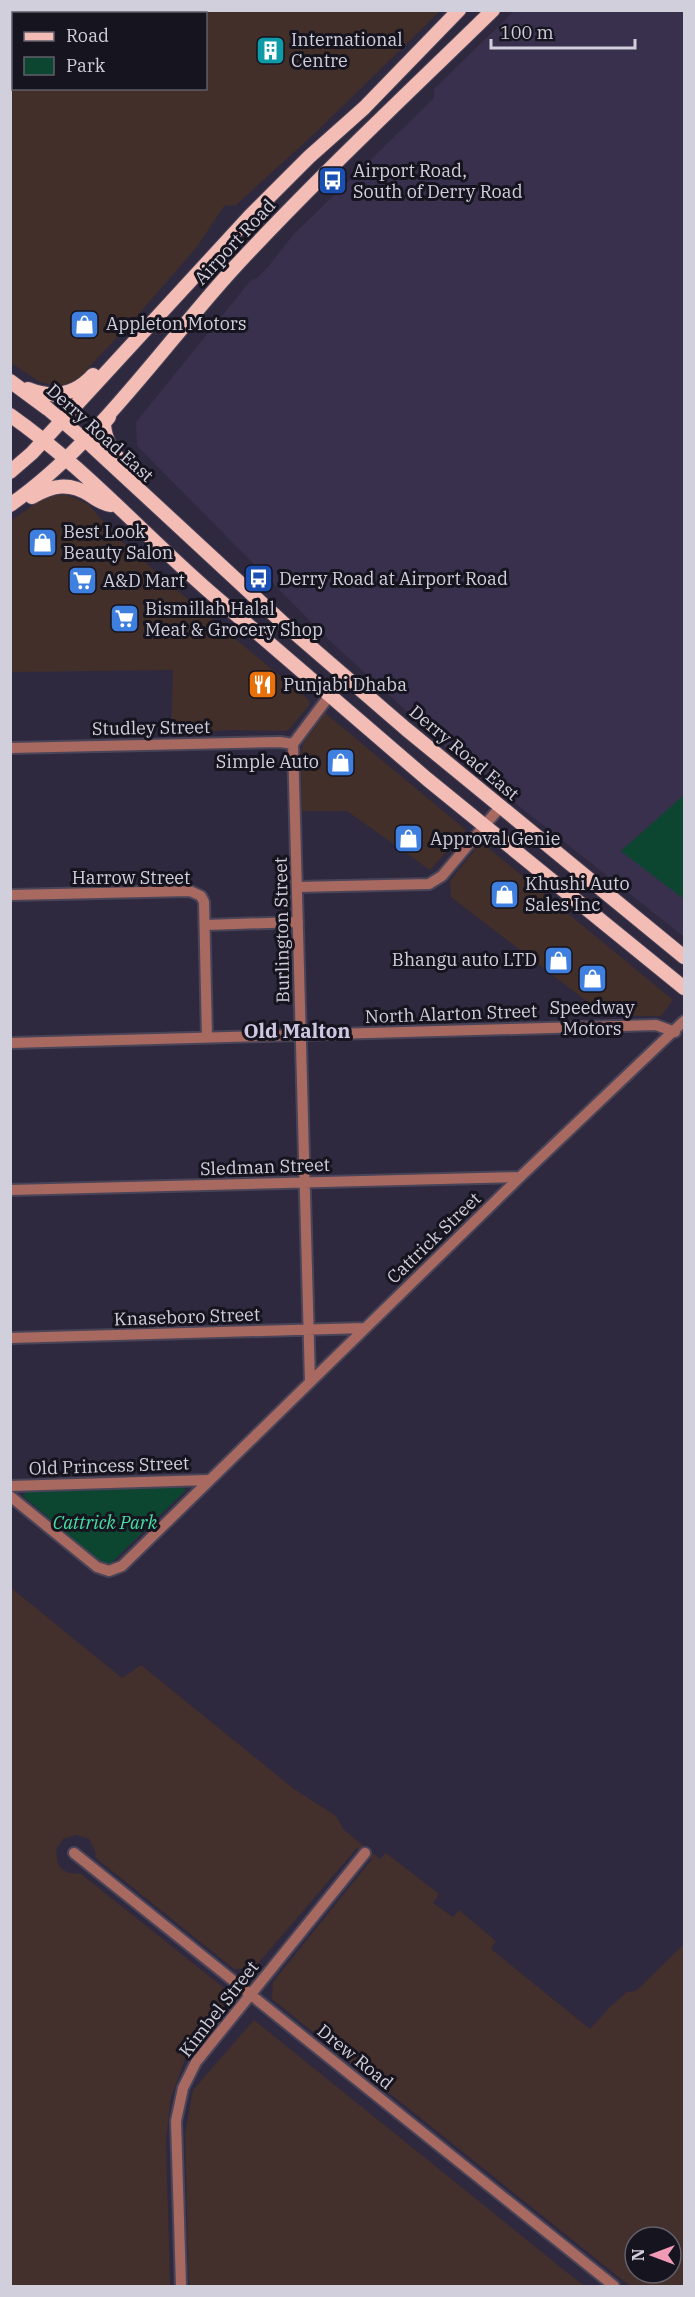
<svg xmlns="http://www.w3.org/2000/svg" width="695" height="2297" font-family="'IBM Plex Serif',serif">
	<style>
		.commercial { fill: #422f29; fill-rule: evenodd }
		.industrial { fill: #432f2b; fill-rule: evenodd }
		.built { fill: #38304c }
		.green { fill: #0c4630 }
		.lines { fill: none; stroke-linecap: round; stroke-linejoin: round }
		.minor-casing { stroke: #494458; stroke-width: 14 }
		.major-casing { stroke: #494458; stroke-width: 16 }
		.minor { stroke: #a86961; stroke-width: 10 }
		.major { stroke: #f3bdb6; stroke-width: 14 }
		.labels { text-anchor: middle; stroke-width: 6; stroke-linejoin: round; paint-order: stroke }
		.poi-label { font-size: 18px; fill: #d2cfdd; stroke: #16141e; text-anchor: start }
		.street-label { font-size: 18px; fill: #d2cfdd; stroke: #16141e }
		.park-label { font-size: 18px; font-style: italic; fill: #46e0a4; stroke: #16141e }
		.neighbourhood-label { font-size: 20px; font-weight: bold; fill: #cec7e4; stroke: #16141e }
	</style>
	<rect width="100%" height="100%" fill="#2f293f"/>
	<path class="commercial" d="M 10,11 L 440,11 L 315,133 L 236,205 L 224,206 L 196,248 L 135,318 L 77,380 L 59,387 L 40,382 L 11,363 ZM 14,14 L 206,14 L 206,88 L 14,88 Z
		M 54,495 L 67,495 L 88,504 L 118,538 L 172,586 L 309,700 L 309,705 L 290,728 L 286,731 L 227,730 L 171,734 L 173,670 L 11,672 L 11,521 L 39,501 Z
		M 325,713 L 466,830 L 430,870 L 347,811 L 302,811 L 301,751 L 304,742 Z
		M 481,842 L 673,1000 L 661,1016 L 606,1016 L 451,897 L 450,881 Z"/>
	<path class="industrial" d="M 10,1587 L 122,1678 L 141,1665 L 294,1789 L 336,1816 L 344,1830 L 380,1859 L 386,1853 L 439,1894 L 433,1903 L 453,1917 L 459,1910 L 496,1941 L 491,1949 L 590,2029 L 610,2007 L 627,1992 L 636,1991 L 684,1944 L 684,2286 L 630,2286 L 272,1999 L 273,1982 L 372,1859 L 357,1848 L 254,1968 L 234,1969 L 96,1858 L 95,1851 L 89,1839 L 76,1835 L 63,1839 L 56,1850 L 58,1864 L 62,1869 L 68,1873 L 81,1874 L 224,1988 L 226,2007 L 185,2059 L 171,2098 L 166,2139 L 170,2286 L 11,2286 ZM 635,2237 L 671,2237 L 671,2273 L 635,2273 Z
		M 254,2020 L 584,2286 L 189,2286 L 185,2134 L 193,2090 Z"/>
	<path class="built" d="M 514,11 L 684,11 L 684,937 L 451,752 L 330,641 L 137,446 L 136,422 L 251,280 L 256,279 L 268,267 L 293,235 L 434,98 L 434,89 Z"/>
	<path class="green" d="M 684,795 L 684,899 L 621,851 Z
		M 182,1487 L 186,1490 L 110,1564 L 100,1562 L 23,1496 L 26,1492 Z"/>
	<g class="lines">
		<defs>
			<path id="minor" d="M 10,748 L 280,742 L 293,744
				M 297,887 L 429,884 L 442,876 L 501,806
				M 10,895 L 190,891 L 201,896 L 204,902 L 207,1037
				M 206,925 L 298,922
				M 10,1043 L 656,1025 L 675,1032
				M 10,1190 L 520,1177
				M 10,1338 L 365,1328
				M 310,1382 L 293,744 L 345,675
				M 10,1486 L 208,1480
				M 10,1496 L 97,1567 L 109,1571 L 122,1566 L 520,1177 L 684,1021
				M 74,1853 L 614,2286
				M 181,2286 L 176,2121 L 183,2088 L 196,2062 L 365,1853"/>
			<path id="major" d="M 10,381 L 48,409 L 92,446 L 282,622 L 406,729 L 684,957
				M 28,389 C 53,399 75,395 93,375
				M 10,415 C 84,467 144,535 211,593 L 427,779 L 684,988
				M 109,417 L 104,423 C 104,440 116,458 128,469
				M 10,472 L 32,453 L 250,216 L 309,157 L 364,108 L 459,10
				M 32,497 C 53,485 69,482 90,495 C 97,500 103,504 111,505
				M 10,505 C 94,447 163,346 232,270 C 315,180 405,96 493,10"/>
		</defs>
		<use href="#minor" class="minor-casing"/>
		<use href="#major" class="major-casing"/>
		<use href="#minor" class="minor"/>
		<use href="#major" class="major"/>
	</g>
	<defs>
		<symbol id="building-square" viewBox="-11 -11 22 22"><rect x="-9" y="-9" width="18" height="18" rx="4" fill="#0f9aa8" stroke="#16141e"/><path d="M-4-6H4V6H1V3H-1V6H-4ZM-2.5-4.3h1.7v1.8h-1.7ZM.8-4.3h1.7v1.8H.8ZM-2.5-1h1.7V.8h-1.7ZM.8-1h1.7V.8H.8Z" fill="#fff"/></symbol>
		<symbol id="bus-square" viewBox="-11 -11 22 22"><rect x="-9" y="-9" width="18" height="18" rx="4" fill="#1a4fb4" stroke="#16141e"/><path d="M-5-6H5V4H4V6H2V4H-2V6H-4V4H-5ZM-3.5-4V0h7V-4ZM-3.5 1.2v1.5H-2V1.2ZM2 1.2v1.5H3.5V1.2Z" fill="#fff"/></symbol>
		<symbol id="shop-square" viewBox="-11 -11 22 22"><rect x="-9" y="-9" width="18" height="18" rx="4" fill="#3f7fe0" stroke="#16141e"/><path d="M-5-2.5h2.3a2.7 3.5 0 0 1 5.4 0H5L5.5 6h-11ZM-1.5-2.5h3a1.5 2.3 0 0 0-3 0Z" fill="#fff"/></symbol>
		<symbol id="supermarket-square" viewBox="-11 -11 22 22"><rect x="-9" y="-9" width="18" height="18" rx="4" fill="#3f7fe0" stroke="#16141e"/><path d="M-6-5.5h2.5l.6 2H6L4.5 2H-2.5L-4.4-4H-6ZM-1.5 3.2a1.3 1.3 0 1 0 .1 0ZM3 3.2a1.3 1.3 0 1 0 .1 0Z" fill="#fff"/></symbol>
		<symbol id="restaurant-square" viewBox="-11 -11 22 22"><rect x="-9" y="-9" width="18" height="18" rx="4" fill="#e8710a" stroke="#16141e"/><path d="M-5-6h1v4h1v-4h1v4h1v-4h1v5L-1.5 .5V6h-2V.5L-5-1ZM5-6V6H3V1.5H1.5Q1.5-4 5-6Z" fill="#fff"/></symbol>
	</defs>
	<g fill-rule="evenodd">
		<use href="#building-square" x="254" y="34" width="33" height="33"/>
		<use href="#bus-square" x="316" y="164" width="33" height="33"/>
		<use href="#shop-square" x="68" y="308" width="33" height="33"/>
		<use href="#shop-square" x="26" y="526" width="33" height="33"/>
		<use href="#bus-square" x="242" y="562" width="33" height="33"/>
		<use href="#supermarket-square" x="66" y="564" width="33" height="33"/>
		<use href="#supermarket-square" x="108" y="602" width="33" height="33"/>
		<use href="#restaurant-square" x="246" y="668" width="33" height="33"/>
		<use href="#shop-square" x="324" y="746" width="33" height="33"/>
		<use href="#shop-square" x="392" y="822" width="33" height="33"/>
		<use href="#shop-square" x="488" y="878" width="33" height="33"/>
		<use href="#shop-square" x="542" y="944" width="33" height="33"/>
		<use href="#shop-square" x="576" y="962" width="33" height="33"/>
	</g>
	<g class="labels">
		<g class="poi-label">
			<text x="291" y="46">International<tspan x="291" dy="21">Centre</tspan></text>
			<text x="353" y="177">Airport Road,<tspan x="353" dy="21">South of Derry Road</tspan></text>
			<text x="106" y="330">Appleton Motors</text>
			<text x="63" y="538">Best Look<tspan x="63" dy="21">Beauty Salon</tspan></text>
			<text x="279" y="585">Derry Road at Airport Road</text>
			<text x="103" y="587">A&amp;D Mart</text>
			<text x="145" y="615">Bismillah Halal<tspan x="145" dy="21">Meat &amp; Grocery Shop</tspan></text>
			<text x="283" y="691">Punjabi Dhaba</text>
			<text x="319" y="768" text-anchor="end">Simple Auto</text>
			<text x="430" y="845">Approval Genie</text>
			<text x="525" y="890">Khushi Auto<tspan x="525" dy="21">Sales Inc</tspan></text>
			<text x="537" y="966" text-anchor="end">Bhangu auto LTD</text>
			<text x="592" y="1014" text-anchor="middle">Speedway<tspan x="592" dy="21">Motors</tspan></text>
		</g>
		<g class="street-label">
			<text transform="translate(235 242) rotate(-47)" y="6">Airport Road</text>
			<text transform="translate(100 433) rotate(42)" y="6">Derry Road East</text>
			<text transform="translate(151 728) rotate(-1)" y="6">Studley Street</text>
			<text transform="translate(464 753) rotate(40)" y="6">Derry Road East</text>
			<text x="131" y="884">Harrow Street</text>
			<text transform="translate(282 930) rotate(-91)" y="6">Burlington Street</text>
			<text transform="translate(451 1014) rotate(-2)" y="6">North Alarton Street</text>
			<text transform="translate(265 1167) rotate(-2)" y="6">Sledman Street</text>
			<text transform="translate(434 1238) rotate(-44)" y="6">Cattrick Street</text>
			<text transform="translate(187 1317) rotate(-2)" y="6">Knaseboro Street</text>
			<text transform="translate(109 1466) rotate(-2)" y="6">Old Princess Street</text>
			<text transform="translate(219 2009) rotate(-52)" y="6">Kimbel Street</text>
			<text transform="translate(355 2057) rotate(39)" y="6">Drew Road</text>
		</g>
		<g class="park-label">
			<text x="105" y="1529">Cattrick Park</text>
		</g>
		<g class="neighbourhood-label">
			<text x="297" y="1038">Old Malton</text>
		</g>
	</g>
	<rect width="695" height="2297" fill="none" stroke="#d2cfdd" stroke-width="24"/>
	<rect x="12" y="12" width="195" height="78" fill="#16141e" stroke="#615f6a" stroke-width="1.5"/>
	<rect x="24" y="32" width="30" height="9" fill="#f3bdb6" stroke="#615f6a" stroke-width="1.5"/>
	<text x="66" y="42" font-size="18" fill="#d2cfdd">Road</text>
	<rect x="24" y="57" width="30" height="18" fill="#0c4630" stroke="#615f6a" stroke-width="1.5"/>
	<text x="66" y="72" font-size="18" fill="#d2cfdd">Park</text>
	<g transform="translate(653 2255) rotate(270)"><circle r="28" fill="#16141e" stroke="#615f6a" stroke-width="1.5"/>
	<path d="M0-4.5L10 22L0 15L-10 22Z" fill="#f09ab5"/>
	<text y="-9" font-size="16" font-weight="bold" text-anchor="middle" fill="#d2cfdd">N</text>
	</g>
	<path d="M491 39v9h144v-9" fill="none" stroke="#d2cfdd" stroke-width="3"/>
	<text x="500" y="39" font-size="18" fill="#d2cfdd" stroke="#16141e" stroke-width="4.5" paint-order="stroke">100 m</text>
</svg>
